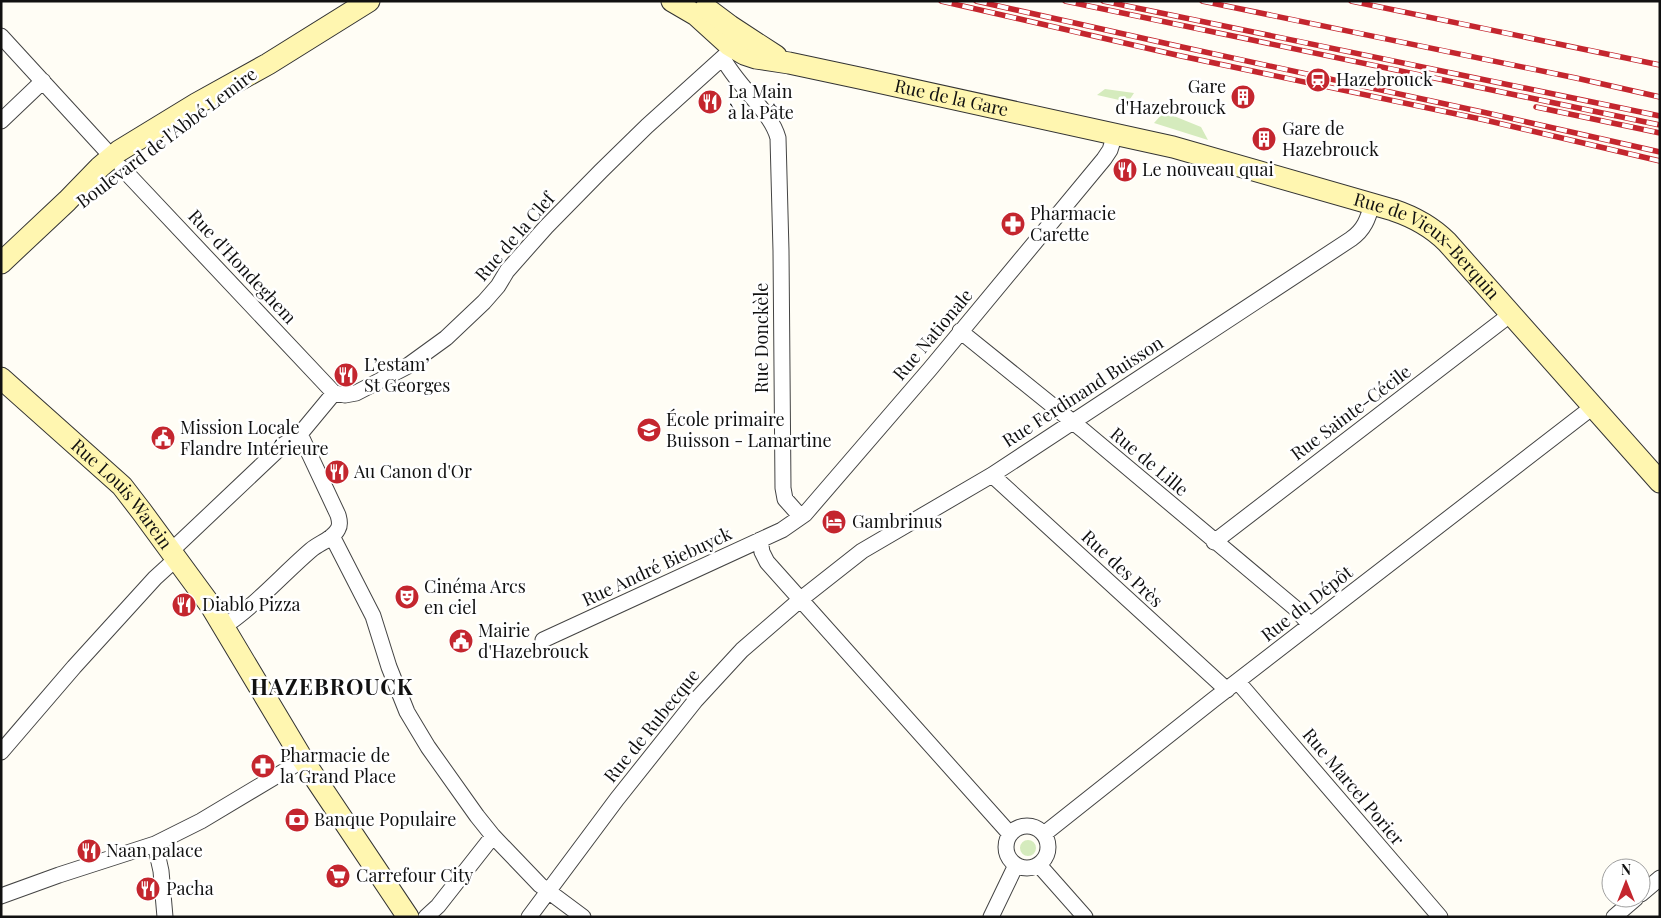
<svg xmlns="http://www.w3.org/2000/svg" width="1661" height="918" font-family="'Playfair Display',serif">
	<style>
		.grass { fill: #d5ebbd }
		.lines { fill: none; stroke-linecap: round; stroke-linejoin: round }
		.street-casing { stroke: #444; stroke-width: 17 }
		.secondary-casing { stroke: #333; stroke-width: 23 }
		.street { stroke: #fff; stroke-width: 15 }
		.secondary { stroke: #fff6b0; stroke-width: 21 }
		.rail-casing { stroke: #c4262e; stroke-width: 5.5 }
		.rail { stroke: #fff; stroke-width: 4; stroke-dasharray: 11; stroke-linecap: butt }
		.labels { text-anchor: middle; stroke-width: 5; stroke-linejoin: round; paint-order: stroke }
		.poi-label { font-size: 18px; fill: #111; stroke: #fff; text-anchor: start }
		.street-label { font-size: 18px; fill: #111; stroke: #fff }
		.district-label { font-size: 22px; font-weight: bold; letter-spacing: 1px; fill: #111; stroke: #fff }
	</style>
	<rect width="100%" height="100%" fill="#fffdf5"/>
	<path class="grass" d="M 1105,89 L 1134,93 L 1128,102 L 1097,95 Z
		M 1164,112 L 1201,127 L 1208,140 L 1154,123 Z
		M1020 848a8 8 0 1 1 16 0a8 8 0 1 1-16 0Z"/>
	<g class="lines">
		<defs>
			<path id="street" d="M 1,36 L 112,157
				M 723,58 C 736,85 771,111 778,138 L 781,251 L 783,488 L 785,499 L 801,517
				M 1,121 L 43,81
				M 122,168 L 334,393 L 345,395 L 356,393 L 406,367 L 446,338 L 484,302 L 498,286 L 507,271 L 546,227 L 601,171 L 647,126 L 740,42
				M 960,331 L 1084,431 L 1295,608 L 1310,625
				M 992,475 L 1227,690
				M 332,536 L 373,616 L 389,667 L 407,712 L 428,747 L 477,816 L 493,836 L 540,885 L 583,917
				M 760,540 L 762,552 L 767,562 L 1010,834
				M 1214,542 L 1511,314
				M 171,551 L 283,445 L 300,434 L 334,393
				M 223,627 C 254,607 283,574 311,550 C 319,543 333,539 338,529 C 341,524 339,519 338,515 L 300,434
				M 543,640 L 782,530 L 805,514 L 930,369 L 1104,159 L 1110,150 L 1115,134
				M 1238,682 L 1440,917
				M 1,752 L 74,667 L 155,578 L 177,558
				M1006 847a21 21 0 1 1 42 0a21 21 0 1 1-42 0Z
				M 1044,834 L 1213,700 L 1594,406
				M 155,844 L 161,871 L 165,917
				M 1039,865 L 1085,917
				M 1641,894 L 1660,878
				M 1,896 L 59,875 L 155,844 L 201,821 L 303,760
				M 426,917 L 438,906 L 493,836
				M 529,917 L 617,799 L 695,701 L 742,650 L 801,599 L 862,551 L 992,475 L 1351,239 C 1364,230 1368,219 1372,204
				M 991,917 L 1016,865
				M 1614,917 L 1636,898"/>
			<g id="secondary">
				<path id="s1" d="M 672,1 L 696,15 L 729,45 L 744,54 L 756,58 L 789,63 L 864,79 L 1173,147 L 1393,210 C 1414,217 1432,227 1447,242 L 1660,482"/>
				<path d="M 706,8 L 730,26 L 776,56"/>
				<path d="M 1,263 L 67,201 L 100,167 L 119,151 L 196,104 L 268,64 L 369,1"/>
				<path id="s2" d="M 1,378 L 122,486 L 142,512 L 211,606 L 303,760 L 408,917"/>
			</g>
		</defs>
		<use href="#street" class="street-casing"/>
		<use href="#secondary" class="secondary-casing"/>
		<use href="#street" class="street"/>
		<use href="#secondary" class="secondary"/>
		<defs>
			<path id="rail" d="M 941,1 L 1181,56 L 1485,120 L 1660,161
				M 976,1 L 1182,47 L 1487,113 L 1660,152
				M 1065,1 L 1660,125
				M 1103,1 L 1660,116
				M 1202,1 L 1576,78 L 1660,97
				M 1351,1 L 1660,65
				M 1536,107 L 1660,133"/>
		</defs>
		<use href="#rail" class="rail-casing"/>
		<use href="#rail" class="rail"/>
	</g>
	<defs>
		<symbol id="station-disc" viewBox="-11 -11 22 22"><circle r="9.5" fill="#c4262e" stroke="#fff"/><path d="M-3-6H3Q5-6 5-4V2Q5 4 3 4L4.5 6H3L1.5 4h-3L-3 6H-4.5L-3 4Q-5 4-5 2V-4Q-5-6-3-6ZM-3.5-4v3h7v-3ZM-3.5 1v1.5H-2V1ZM2 1v1.5H3.5V1Z" fill="#fff"/></symbol>
		<symbol id="building-disc" viewBox="-11 -11 22 22"><circle r="9.5" fill="#c4262e" stroke="#fff"/><path d="M-4-6H4V6H1V3H-1V6H-4ZM-2.5-4.3h1.7v1.8h-1.7ZM.8-4.3h1.7v1.8H.8ZM-2.5-1h1.7V.8h-1.7ZM.8-1h1.7V.8H.8Z" fill="#fff"/></symbol>
		<symbol id="restaurant-disc" viewBox="-11 -11 22 22"><circle r="9.5" fill="#c4262e" stroke="#fff"/><path d="M-5-6h1v4h1v-4h1v4h1v-4h1v5L-1.5 .5V6h-2V.5L-5-1ZM5-6V6H3V1.5H1.5Q1.5-4 5-6Z" fill="#fff"/></symbol>
		<symbol id="pharmacy-disc" viewBox="-11 -11 22 22"><circle r="9.5" fill="#c4262e" stroke="#fff"/><path d="M-2-6h4v4h4v4h-4v4h-4v-4h-4v-4h4Z" fill="#fff"/></symbol>
		<symbol id="school-disc" viewBox="-11 -11 22 22"><circle r="9.5" fill="#c4262e" stroke="#fff"/><path d="M0-5L7-2L0 1L-7-2ZM-4 1L0 2.5L4 1V4Q0 6-4 4Z" fill="#fff"/></symbol>
		<symbol id="civic-disc" viewBox="-11 -11 22 22"><circle r="9.5" fill="#c4262e" stroke="#fff"/><path d="M-.6-6.5H3V-4.5H.6V-3L4-1V1h2V6H-6V1h2V-1L-.6-3ZM-1.2 2.5V6h2.4V2.5Z" fill="#fff"/></symbol>
		<symbol id="hotel-disc" viewBox="-11 -11 22 22"><circle r="9.5" fill="#c4262e" stroke="#fff"/><path d="M-6-4.5h1.5V1H6V5H4.5V3h-9V5H-6ZM-4 0a1.8 1.8 0 1 1 3.6 0ZM.5 0V-2.5h3Q6-2.5 6 0Z" fill="#fff"/></symbol>
		<symbol id="theatre-disc" viewBox="-11 -11 22 22"><circle r="9.5" fill="#c4262e" stroke="#fff"/><path d="M-5-5.5Q0-4 5-5.5V0Q5 5 0 6Q-5 5-5 0ZM-3.3-2.5H-1v1.5H-3.3ZM1-2.5H3.3v1.5H1ZM-2.8 1Q0 5.5 2.8 1Z" fill="#fff"/></symbol>
		<symbol id="bank-disc" viewBox="-11 -11 22 22"><circle r="9.5" fill="#c4262e" stroke="#fff"/><path d="M-6-4H6V4H-6ZM0-2.3a2.3 2.3 0 1 0 0 4.6a2.3 2.3 0 1 0 0-4.6Z" fill="#fff"/></symbol>
		<symbol id="supermarket-disc" viewBox="-11 -11 22 22"><circle r="9.5" fill="#c4262e" stroke="#fff"/><path d="M-6-5.5h2.5l.6 2H6L4.5 2H-2.5L-4.4-4H-6ZM-1.5 3.2a1.3 1.3 0 1 0 .1 0ZM3 3.2a1.3 1.3 0 1 0 .1 0Z" fill="#fff"/></symbol>
	</defs>
	<g fill-rule="evenodd">
		<use href="#station-disc" x="1304" y="66" width="28" height="28"/>
		<use href="#building-disc" x="1229" y="83" width="28" height="28"/>
		<use href="#restaurant-disc" x="696" y="88" width="28" height="28"/>
		<use href="#building-disc" x="1250" y="125" width="28" height="28"/>
		<use href="#restaurant-disc" x="1111" y="156" width="28" height="28"/>
		<use href="#pharmacy-disc" x="999" y="210" width="28" height="28"/>
		<use href="#restaurant-disc" x="332" y="361" width="28" height="28"/>
		<use href="#school-disc" x="635" y="416" width="28" height="28"/>
		<use href="#civic-disc" x="149" y="424" width="28" height="28"/>
		<use href="#restaurant-disc" x="323" y="458" width="28" height="28"/>
		<use href="#hotel-disc" x="820" y="508" width="28" height="28"/>
		<use href="#theatre-disc" x="393" y="583" width="28" height="28"/>
		<use href="#restaurant-disc" x="170" y="591" width="28" height="28"/>
		<use href="#civic-disc" x="447" y="627" width="28" height="28"/>
		<use href="#pharmacy-disc" x="249" y="752" width="28" height="28"/>
		<use href="#bank-disc" x="283" y="806" width="28" height="28"/>
		<use href="#restaurant-disc" x="75" y="837" width="28" height="28"/>
		<use href="#supermarket-disc" x="324" y="862" width="28" height="28"/>
		<use href="#restaurant-disc" x="134" y="875" width="28" height="28"/>
	</g>
	<g class="labels">
		<g class="poi-label">
			<text x="1336" y="86">Hazebrouck</text>
			<text x="1226" y="93" text-anchor="end">Gare<tspan x="1226" dy="21">d'Hazebrouck</tspan></text>
			<text x="728" y="98">La Main<tspan x="728" dy="21">à la Pâte</tspan></text>
			<text x="1282" y="135">Gare de<tspan x="1282" dy="21">Hazebrouck</tspan></text>
			<text x="1142" y="176">Le nouveau quai</text>
			<text x="1030" y="220">Pharmacie<tspan x="1030" dy="21">Carette</tspan></text>
			<text x="364" y="371">L’estam’<tspan x="364" dy="21">St Georges</tspan></text>
			<text x="666" y="426">École primaire<tspan x="666" dy="21">Buisson - Lamartine</tspan></text>
			<text x="180" y="434">Mission Locale<tspan x="180" dy="21">Flandre Intérieure</tspan></text>
			<text x="354" y="478">Au Canon d'Or</text>
			<text x="852" y="528">Gambrinus</text>
			<text x="424" y="593">Cinéma Arcs<tspan x="424" dy="21">en ciel</tspan></text>
			<text x="202" y="611">Diablo Pizza</text>
			<text x="478" y="637">Mairie<tspan x="478" dy="21">d'Hazebrouck</tspan></text>
			<text x="280" y="762">Pharmacie de<tspan x="280" dy="21">la Grand Place</tspan></text>
			<text x="314" y="826">Banque Populaire</text>
			<text x="106" y="857">Naan palace</text>
			<text x="356" y="882">Carrefour City</text>
			<text x="166" y="895">Pacha</text>
		</g>
		<g class="street-label">
			<text dy="6" stroke="none"><textPath href="#s1" startOffset="302">Rue de la Gare</textPath></text>
			<text transform="translate(167 138) rotate(-37)" y="6">Boulevard de l'Abbé Lemire</text>
			<text transform="translate(515 237) rotate(-49)" y="6">Rue de la Clef</text>
			<text dy="6" stroke="none"><textPath href="#s1" startOffset="806">Rue de Vieux-Berquin</textPath></text>
			<text transform="translate(242 267) rotate(47)" y="6">Rue d'Hondeghem</text>
			<text transform="translate(933 335) rotate(-50)" y="6">Rue Nationale</text>
			<text transform="translate(762 338) rotate(-90)" y="6">Rue Donckèle</text>
			<text transform="translate(1083 392) rotate(-33)" y="6">Rue Ferdinand Buisson</text>
			<text transform="translate(1351 413) rotate(-37)" y="6">Rue Sainte-Cécile</text>
			<text transform="translate(1149 462) rotate(40)" y="6">Rue de Lille</text>
			<text dy="6" stroke="none"><textPath href="#s2" startOffset="168">Rue Louis Warein</textPath></text>
			<text transform="translate(657 567) rotate(-25)" y="6">Rue André Biebuyck</text>
			<text transform="translate(1122 569) rotate(43)" y="6">Rue des Près</text>
			<text transform="translate(1307 604) rotate(-38)" y="6">Rue du Dépôt</text>
			<text transform="translate(652 726) rotate(-51)" y="6">Rue de Rubecque</text>
			<text transform="translate(1353 787) rotate(50)" y="6">Rue Marcel Porier</text>
		</g>
		<g class="district-label">
			<text x="332" y="695">HAZEBROUCK</text>
		</g>
	</g>
	<rect width="1661" height="918" fill="none" stroke="#111111" stroke-width="5"/>
	<g transform="translate(1626 883)"><circle r="24" fill="#ffffff" stroke="#a0a0a0"/>
	<path d="M0-4L9 19L0 12L-9 19Z" fill="#c4262e"/>
	<text y="-8" font-size="14" font-weight="bold" text-anchor="middle" fill="#111111">N</text>
	</g>
</svg>
